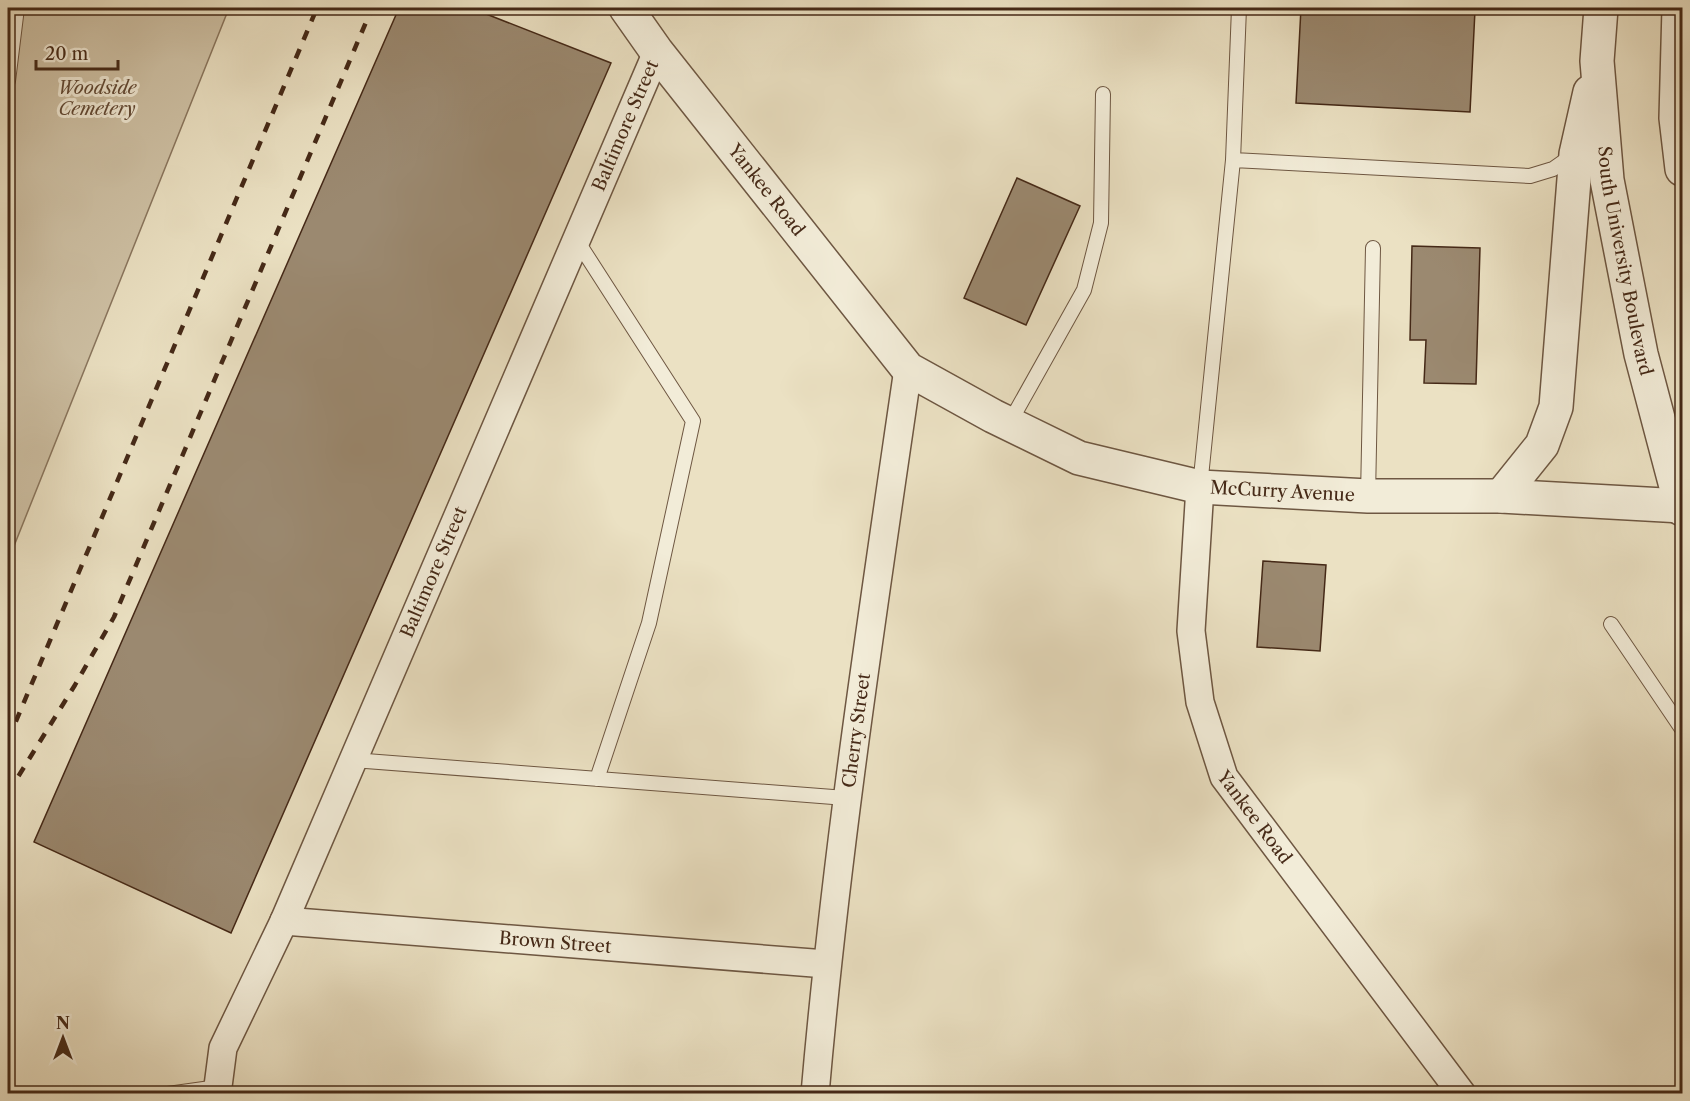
<svg xmlns="http://www.w3.org/2000/svg" width="1690" height="1101" font-family="'Libre Caslon Text',serif">
	<style>
		.green { fill: #cfc2a6; stroke: #8a765e; stroke-width: 1.5 }
		.building { fill: #9b8970; stroke: #452917; stroke-width: 1.5 }
		.lines { fill: none; stroke-linecap: round; stroke-linejoin: round }
		.service-casing { stroke: #6e5742; stroke-width: 16 }
		.minor-casing { stroke: #6e5742; stroke-width: 30 }
		.tertiary-casing { stroke: #6e5742; stroke-width: 36 }
		.service { stroke: #f2ecd8; stroke-width: 14 }
		.minor { stroke: #f2ecd8; stroke-width: 27 }
		.tertiary { stroke: #f2ecd8; stroke-width: 33 }
		.rail { stroke: #452917; stroke-width: 4.5; stroke-dasharray: 10 10; stroke-linecap: butt }
		.labels { text-anchor: middle; stroke-width: 6; stroke-linejoin: round; paint-order: stroke }
		.park-label { font-size: 18px; font-style: italic; fill: #614834; stroke: #f2ecd8 }
		.street-label { font-size: 18px; fill: #452917; stroke: #f2ecd8 }
	</style>
	<rect width="100%" height="100%" fill="#ebe1c3"/>
	<filter id="stains"><feTurbulence type="fractalNoise" baseFrequency=".00333" numOctaves="4"/><feColorMatrix values="0 0 0 0 .2 0 0 0 0 .09 0 0 0 0 .02 0 0 0 .5 -.17"/></filter>
	<radialGradient id="worn" r=".72"><stop offset=".6" stop-color="#630" stop-opacity="0"/><stop offset="1" stop-color="#630" stop-opacity=".3"/></radialGradient>
	<path class="green" d="M 8,8 L 229,8 L 8,561 Z"/>
	<path class="building" d="M 399,8 L 471,8 L 611,63 L 231,933 L 34,842 Z
		M 1301,8 L 1424,8 L 1475,10 L 1470,112 L 1296,103 Z
		M 1017,178 L 1080,206 L 1026,325 L 964,298 Z
		M 1412,246 L 1480,248 L 1476,384 L 1424,383 L 1426,340 L 1410,340 Z
		M 1263,561 L 1326,565 L 1320,651 L 1257,647 Z"/>
	<g class="lines">
		<defs>
			<path id="service" d="M 8,81 L 17,8
				M 1233,160 L 1530,176 L 1553,169 L 1573,155
				M 576,239 L 693,421 L 649,623 L 597,779
				M 1009,424 L 1084,290 L 1101,223 L 1103,94
				M 1200,487 L 1233,160 L 1239,8
				M 1368,496 L 1373,248
				M 1611,624 L 1682,729
				M 353,760 L 846,798
				M 168,1094 L 218,1087"/>
			<g id="minor">
				<path id="s1" d="M 1200,487 L 1191,631 L 1200,702 L 1224,777 L 1462,1094"/>
				<path id="s2" d="M 284,921 L 826,964"/>
				<path id="s3" d="M 217,1094 L 223,1048 L 284,921 L 657,52"/>
				<path id="s4" d="M 815,1094 C 836,851 873,610 908,369"/>
			</g>
			<g id="tertiary">
				<path id="s5" d="M 626,8 L 657,52 L 908,369 L 993,416 L 1079,458 L 1200,487 L 1368,496 L 1501,496 L 1682,506"/>
				<path id="s6" d="M 1601,8 L 1597,61 L 1607,180 L 1641,354 L 1682,509"/>
				<path d="M 1679,8 L 1676,118 L 1682,169"/>
				<path d="M 1501,496 L 1542,445 L 1556,407 L 1576,154 L 1590,92"/>
			</g>
		</defs>
		<use href="#service" class="service-casing"/>
		<use href="#minor" class="minor-casing"/>
		<use href="#tertiary" class="tertiary-casing"/>
		<use href="#service" class="service"/>
		<use href="#minor" class="minor"/>
		<use href="#tertiary" class="tertiary"/>
		<path class="rail" d="M 8,740 L 317,8
			M 8,793 L 75,685 L 114,617 L 372,8"/>
	</g>
	<g class="labels">
		<g class="park-label">
			<text x="97" y="94">Woodside<tspan x="97" dy="21">Cemetery</tspan></text>
		</g>
		<g class="street-label">
			<text dy="6" stroke="none"><textPath href="#s3" startOffset="1053">Baltimore Street</textPath></text>
			<text dy="6" stroke="none"><textPath href="#s5" startOffset="230">Yankee Road</textPath></text>
			<text dy="6" stroke="none"><textPath href="#s6" startOffset="255">South University Boulevard</textPath></text>
			<text dy="6" stroke="none"><textPath href="#s5" startOffset="858">McCurry Avenue</textPath></text>
			<text dy="6" stroke="none"><textPath href="#s3" startOffset="567">Baltimore Street</textPath></text>
			<text dy="6" stroke="none"><textPath href="#s4" startOffset="366">Cherry Street</textPath></text>
			<text dy="6" stroke="none"><textPath href="#s1" startOffset="345">Yankee Road</textPath></text>
			<text dy="6" stroke="none"><textPath href="#s2" startOffset="272">Brown Street</textPath></text>
		</g>
	</g>
	<rect width="1690" height="1101" fill="none" stroke="#ebe1c3" stroke-width="30"/>
	<rect x="9" y="9" width="1672" height="1083" fill="none" stroke="#452917" stroke-width="3"/>
	<rect x="15" y="15" width="1660" height="1071" fill="none" stroke="#452917" stroke-width="1.5"/>
	<g transform="translate(63 1038)" stroke="#f2ecd8" stroke-width="4.5" paint-order="stroke">
	<path d="M0-4.5L10 22L0 15L-10 22Z" fill="#452917"/>
	<text y="-9" font-size="16" font-weight="bold" text-anchor="middle" fill="#452917">N</text>
	</g>
	<path d="M36 60v9h82v-9" fill="none" stroke="#452917" stroke-width="3"/>
	<text x="45" y="60" font-size="18" fill="#452917" stroke="#f2ecd8" stroke-width="4.5" paint-order="stroke">20 m</text>
	<rect width="100%" height="100%" filter="url(#stains)"/>
	<rect width="100%" height="100%" fill="url(#worn)"/>
</svg>
